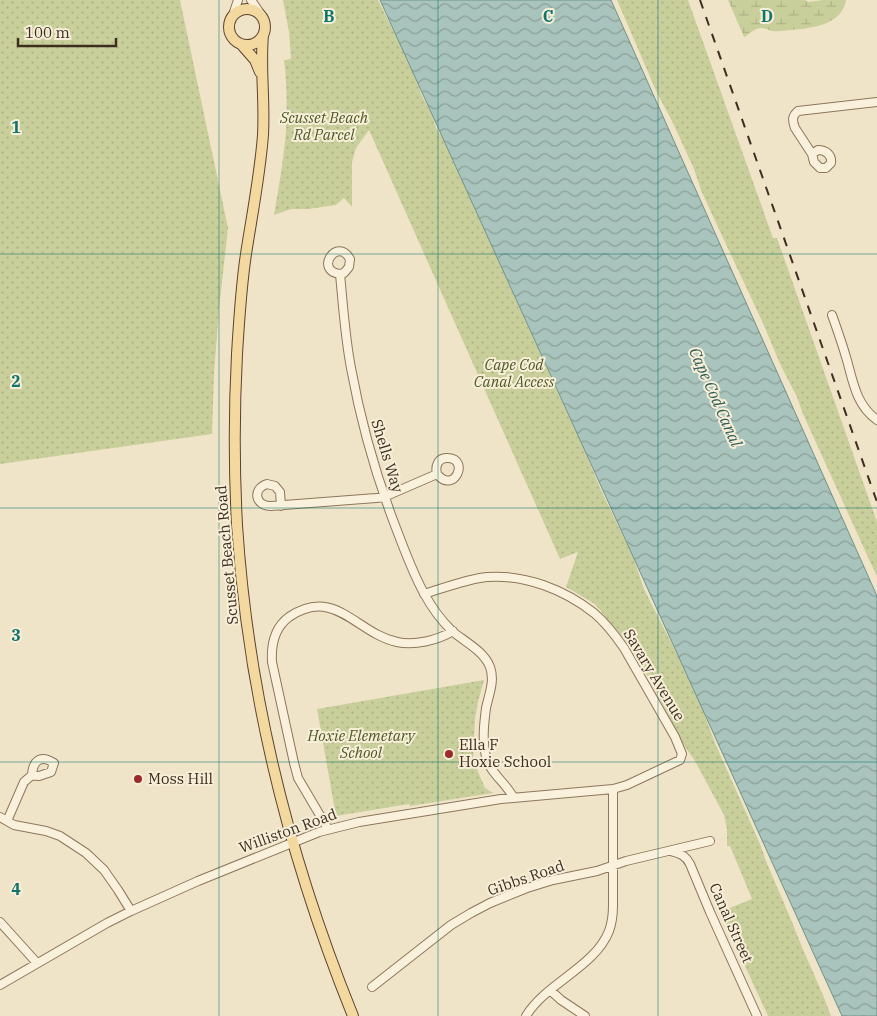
<svg xmlns="http://www.w3.org/2000/svg" width="877" height="1016" font-family="'IBM Plex Serif',serif">
	<style>
		.wetland { fill: url(#wetland-marsh) }
		.park { fill: url(#park-dots) }
		.water { fill: url(#water-waves); stroke: #6f938a }
		.lines { fill: none; stroke-linecap: round; stroke-linejoin: round }
		.minor-casing { stroke: #8d765c; stroke-width: 10 }
		.major-casing { stroke: #5b4430; stroke-width: 12 }
		.minor { stroke: #faf1dc; stroke-width: 8 }
		.major { stroke: #f3d9a0; stroke-width: 10 }
		.rail { stroke: #3d2e20; stroke-width: 2; stroke-dasharray: 9 9; stroke-linecap: butt }
		.grid { fill: none; stroke: #0f766e; stroke-width: 1; stroke-opacity: 0.55 }
		.poi-dot { fill: #9e2a2b; stroke: #f7eed8; stroke-width: 2 }
		.labels { text-anchor: middle; stroke-width: 4; stroke-linejoin: round; paint-order: stroke }
		.park-label { font-size: 15px; font-style: italic; fill: #4d5a26; stroke: #f7eed8 }
		.street-label { font-size: 15px; fill: #3d2e20; stroke: #f7eed8 }
		.poi-label { font-size: 15px; fill: #3d2e20; stroke: #f7eed8; text-anchor: start }
		.water-label { font-size: 16px; font-style: italic; fill: #2f5d5a; stroke: #f7eed8 }
		.grid-label { font-size: 16px; text-anchor: middle; font-weight: bold; fill: #0f766e; stroke: #f7eed8; stroke-width: 4; stroke-linejoin: round; paint-order: stroke }
	</style>
	<defs>
		<pattern id="wetland-marsh" width="20" height="14" patternUnits="userSpaceOnUse" patternTransform="scale(1.25)"><rect width="20" height="14" fill="#c9cf9b"/><path d="M1 5h8M5 5V1M11 12h8M15 12V8" fill="none" stroke="#aeb285"/></pattern>
		<pattern id="park-dots" width="8" height="8" patternUnits="userSpaceOnUse" patternTransform="scale(1.25)"><rect width="8" height="8" fill="#c9cf9b"/><path d="M2 2h.1M6 6h.1" fill="none" stroke="#aeb285" stroke-width="1.8" stroke-linecap="round"/></pattern>
		<pattern id="water-waves" width="16" height="10" patternUnits="userSpaceOnUse" patternTransform="scale(1.25)"><rect width="16" height="10" fill="#a9c4bc"/><path d="M0 5q4-4 8 0t8 0" fill="none" stroke="#8ba098"/></pattern>
	</defs>
	<rect width="100%" height="100%" fill="#f0e4c8"/>
	<path class="wetland" d="M 728,0 L 805,0 L 808,2 L 823,0 L 846,0 C 842,25 812,28 792,30 C 786,30 779,32 772,31 C 769,30 765,28 761,28 C 754,28 749,35 744,37 Z"/>
	<path class="park" d="M 0,0 L 180,0 L 228,228 L 219,309 L 214,374 L 212,434 L 0,464 Z
		M 283,0 L 378,0 L 412,68 L 422,96 L 432,115 L 436,128 L 442,137 L 495,253 L 557,391 L 581,442 L 601,490 L 633,557 L 644,589 L 682,664 L 702,708 L 715,743 L 760,844 L 766,861 L 792,922 L 802,947 L 823,995 L 831,1016 L 768,1016 L 720,912 L 752,899 L 730,846 L 727,846 L 727,829 L 724,815 L 695,761 L 685,747 L 635,652 L 595,604 L 566,587 L 578,552 L 560,559 L 369,130 L 356,148 L 352,162 L 352,207 L 344,198 L 336,205 L 308,209 L 291,209 L 274,215 C 279,186 284,158 286,130 C 287,106 287,83 284,60 L 291,59 L 289,32 Z
		M 617,0 L 688,0 L 773,238 L 777,238 L 877,522 L 877,577 L 803,414 L 797,397 L 781,366 L 762,321 L 716,223 L 701,190 L 694,169 L 672,121 L 657,93 Z
		M 484,680 L 478,702 L 475,719 L 473,760 L 485,788 L 493,793 L 410,806 L 409,804 L 336,816 L 317,709 Z"/>
	<path class="water" d="M 380,0 L 611,0 L 877,596 L 877,1016 L 842,1016 Z"/>
	<g class="lines">
		<defs>
			<path id="minor" d="M 251,0 L 262,16
				M 232,18 L 238,0
				M 818,150 C 826,150 832,155 831,163 L 826,168 L 820,168 L 814,162 L 812,154 Z
				M 812,154 L 795,128 C 792,120 792,116 798,111 L 877,102
				M 340,274 C 314,271 337,236 350,259 L 349,267 L 344,273 L 340,274 C 343,305 345,337 351,368 C 361,423 376,476 396,528 C 405,551 413,574 425,595 C 432,608 441,620 452,631 C 465,642 484,651 490,667 C 495,681 489,694 486,708 C 484,724 482,741 486,757 C 490,773 506,783 513,797
				M 832,315 C 837,329 842,343 846,357 C 853,380 855,404 877,420
				M 281,506 L 280,492 L 275,486 L 267,484 C 252,489 255,506 271,506 L 376,498 L 384,497 L 437,474 C 435,466 438,457 448,458 C 470,459 454,495 437,474
				M 0,817 L 14,825 L 46,831 L 60,836 L 86,853 L 104,870 L 118,890 L 131,911
				M 7,821 L 24,782 L 32,775 L 39,776 L 51,772 L 54,763 C 40,754 33,761 32,775
				M 328,829 L 298,778 L 294,763 L 272,662 C 271,645 274,628 289,617 C 335,586 356,633 397,642 C 415,646 438,640 453,631
				M 671,851 C 680,853 686,856 690,864 L 710,912 L 757,1016
				M 0,922 L 37,963
				M 0,985 L 107,923 L 131,911 L 198,881 L 319,832 L 359,822 L 501,799 L 613,789 L 627,785 L 680,760 L 682,754 L 675,737 L 624,648 C 615,635 606,623 594,613 C 565,590 525,574 487,577 C 467,579 444,588 424,594
				M 372,987 L 451,925 L 471,913 L 490,903 L 527,888 L 553,880 L 597,871 L 626,861 L 710,841
				M 550,990 L 561,1000 L 585,1016
				M 526,1016 C 546,983 595,967 609,931 C 612,923 613,914 613,905 L 613,789"/>
			<path id="major" d="M229 27a18 18 0 1 1 36 0a18 18 0 1 1-36 0Z
				M 263,35 C 260,68 265,101 263,135 C 260,175 252,215 246,254 C 241,287 239,321 237,354 C 234,411 234,468 237,525 C 248,695 289,858 353,1016
				M 241,44 L 255,60 L 260,72"/>
		</defs>
		<use href="#minor" class="minor-casing"/>
		<use href="#major" class="major-casing"/>
		<use href="#minor" class="minor"/>
		<use href="#major" class="major"/>
		<path class="rail" d="M 700,0 L 877,502"/>
	</g>
	<path class="grid" d="M 219,0 L 219,1016M 438,0 L 438,1016M 658,0 L 658,1016M 0,254 L 877,254M 0,508 L 877,508M 0,762 L 877,762"/>
	<g class="poi-dot">
		<circle cx="449" cy="754" r="5"/>
		<circle cx="138" cy="779" r="5"/>
	</g>
	<g class="labels">
		<g class="park-label">
			<text x="324" y="123">Scusset Beach<tspan x="324" dy="17">Rd Parcel</tspan></text>
			<text x="514" y="370">Cape Cod<tspan x="514" dy="17">Canal Access</tspan></text>
			<text x="361" y="741">Hoxie Elemetary<tspan x="361" dy="17">School</tspan></text>
		</g>
		<g class="street-label">
			<text transform="translate(387 456) rotate(73)" y="5">Shells Way</text>
			<text transform="translate(227 555) rotate(-95)" y="5">Scusset Beach Road</text>
			<text transform="translate(654 675) rotate(59)" y="5">Savary Avenue</text>
			<text transform="translate(288 831) rotate(-20)" y="5">Williston Road</text>
			<text transform="translate(526 878) rotate(-19)" y="5">Gibbs Road</text>
			<text transform="translate(731 923) rotate(66)" y="5">Canal Street</text>
		</g>
		<g class="poi-label">
			<text x="459" y="750">Ella F<tspan x="459" dy="17">Hoxie School</tspan></text>
			<text x="148" y="784">Moss Hill</text>
		</g>
		<g class="water-label">
			<text transform="translate(716 397) rotate(66)" y="6">Cape Cod Canal</text>
		</g>
	</g>
	<g class="grid-label">
		<text x="329" y="22">B</text>
		<text x="548" y="22">C</text>
		<text x="767" y="22">D</text>
		<text x="16" y="133">1</text>
		<text x="16" y="387">2</text>
		<text x="16" y="641">3</text>
		<text x="16" y="895">4</text>
	</g>
	<path d="M18 38v8h98v-8" fill="none" stroke="#3d2e20" stroke-width="2.5"/>
	<text x="25" y="38" font-size="15" fill="#3d2e20" stroke="#f7eed8" stroke-width="4" paint-order="stroke">100 m</text>
</svg>
